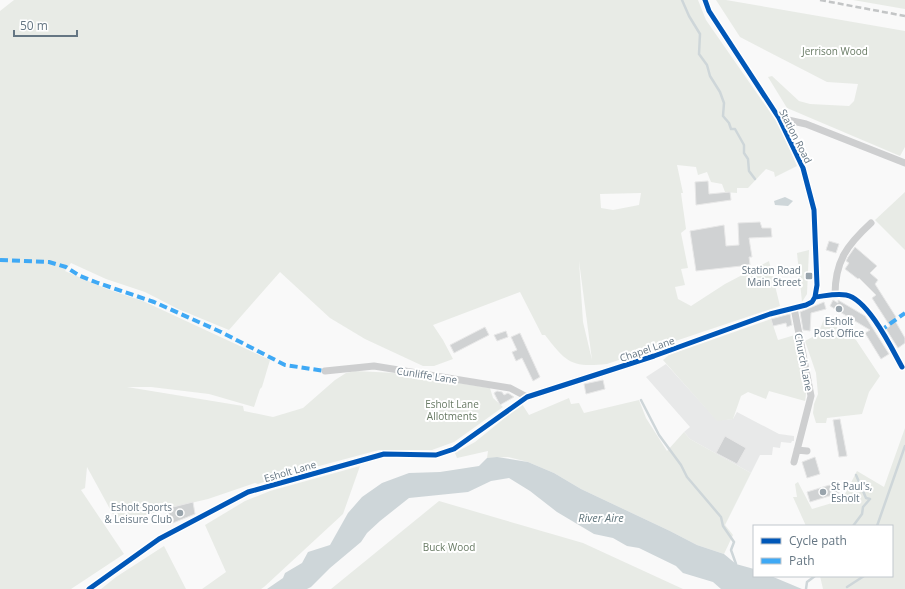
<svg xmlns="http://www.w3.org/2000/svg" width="905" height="589" font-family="'Open Sans',sans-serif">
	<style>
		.built { fill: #e8e9e9 }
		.green { fill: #e8ebe6; fill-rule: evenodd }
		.water { fill: #ced6d9 }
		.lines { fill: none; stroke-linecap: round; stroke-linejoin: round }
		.stream { stroke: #ced6d9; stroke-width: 2.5 }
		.building { fill: #d0d2d3; stroke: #e8e8e8 }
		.minor { stroke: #cecfd0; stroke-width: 7 }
		.rail { stroke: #c3c5c6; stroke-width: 2.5; stroke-dasharray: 6 3; stroke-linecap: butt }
		.quiet { stroke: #3fa9f5; stroke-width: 4; stroke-dasharray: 8 4; stroke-linecap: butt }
		.cycleway-casing { stroke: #fff; stroke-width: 8 }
		.cycleway { stroke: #0057b8; stroke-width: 5 }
		.poi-dot { fill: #99a4ac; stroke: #fff; stroke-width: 1.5 }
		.labels { text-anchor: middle; stroke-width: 4; stroke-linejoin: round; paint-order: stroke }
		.park-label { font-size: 10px; fill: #687a64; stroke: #fff }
		.street-label { font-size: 10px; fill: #657683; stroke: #fff }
		.poi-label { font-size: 10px; fill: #657683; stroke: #fff; text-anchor: end }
		.water-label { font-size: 11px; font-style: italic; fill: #60757c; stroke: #fff }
	</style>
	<rect width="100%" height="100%" fill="#f9f9f9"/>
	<path class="built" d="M 666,364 L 717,420 L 733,419 L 737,412 L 779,434 L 794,436 L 794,441 L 792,441 L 791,443 L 781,442 L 780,448 L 773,447 L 772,455 L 760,455 L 751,473 L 690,439 L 684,432 L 690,427 L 646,377 Z"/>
	<path class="green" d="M 14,0 L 698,0 L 706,20 L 779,125 L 797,166 L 775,177 L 774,172 L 766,169 L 748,188 L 737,188 L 737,193 L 725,192 L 722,184 L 711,182 L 707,172 L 698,175 L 696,167 L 677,165 L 683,193 L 681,193 L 686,229 L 681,233 L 688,268 L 681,269 L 685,285 L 675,287 L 678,299 L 691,306 L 725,284 L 769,261 L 780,306 L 607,364 C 571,368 566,362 545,335 L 542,335 L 520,292 L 433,325 L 443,340 L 453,359 L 434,366 L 423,366 L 365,339 L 330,318 L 280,272 L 229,330 L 178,309 L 145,292 L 106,279 L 71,263 L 65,271 L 107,289 L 143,301 L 270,360 L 262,387 L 260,389 L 254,407 L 209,394 L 151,387 L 127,387 L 243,406 L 244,411 L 273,417 L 303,408 L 335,380 L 346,373 L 355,371 L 396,373 L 490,388 L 493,398 L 503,407 L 454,442 L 432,450 L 379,450 L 278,477 L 258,484 L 255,483 L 208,499 L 165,509 L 141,517 L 116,520 L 87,467 L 85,488 L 81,490 L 124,554 L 71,589 L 0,589 L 0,11 ZM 641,193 L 639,205 L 613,210 L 601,208 L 600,194 ZM 579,261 L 592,360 L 583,322 Z
		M 716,0 L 726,0 L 905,31 L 905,147 L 900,156 L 787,108 L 768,77 L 772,76 L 799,101 L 810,104 L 849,106 L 854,101 L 858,84 L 827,82 L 740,37 Z
		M 853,0 L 905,0 L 905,9 L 899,8 Z
		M 905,192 L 905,250 L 875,220 Z
		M 809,250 L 807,294 L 802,302 L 797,253 Z
		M 771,319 L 778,340 L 795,335 C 800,353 809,384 805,401 L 769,391 L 766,399 L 748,392 L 741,396 L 733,419 L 717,421 L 663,360 L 669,355 Z
		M 824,319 L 856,340 L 880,376 L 869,392 L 862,414 L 827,418 L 826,423 L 816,423 L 813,413 L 814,404 L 818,394 L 816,373 L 805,341 L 818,334 Z
		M 569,398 L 571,404 L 579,403 L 584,413 L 639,400 L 646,418 L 667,451 L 684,432 L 690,439 L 751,473 L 725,525 L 733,535 L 724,554 L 697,545 L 670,531 L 581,489 L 554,473 L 528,462 L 508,457 L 487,458 L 488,451 L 457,458 L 455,453 L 475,442 L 522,404 L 529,415 Z
		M 905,428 L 905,589 L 823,589 L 820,576 L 892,576 L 892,526 L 806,526 L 793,497 L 797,497 L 795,484 L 798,482 L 812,509 L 842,500 L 857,471 L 884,487 Z
		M 360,466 L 343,514 L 264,587 L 261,589 L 202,589 L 226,572 L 205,525 L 245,501 L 270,491 Z
		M 439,501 L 583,543 L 683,589 L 331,589 Z
		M 164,546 L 186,589 L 101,589 L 116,577 Z"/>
	<path class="water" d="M 785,197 L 793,201 L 788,206 L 775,205 L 774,201 Z
		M 497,457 L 528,462 L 554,473 L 581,489 L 670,531 L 697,545 L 724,554 L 736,564 L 754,569 L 754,576 L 771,576 L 802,589 L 721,589 L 713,582 L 683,573 L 676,566 L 639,548 L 627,546 L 613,538 L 594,534 L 557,512 L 530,491 L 509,478 L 491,481 L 468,492 L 409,498 L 380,521 L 367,533 L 361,542 L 330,568 L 311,587 L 307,589 L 267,589 L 283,578 L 285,573 L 302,563 L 308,552 L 330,545 L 348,513 L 362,497 L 382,483 L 409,473 L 440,472 L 479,466 L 487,458 Z"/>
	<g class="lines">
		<path class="stream" d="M 682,0 L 689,16 L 700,34 L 699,54 L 707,65 L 710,76 L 720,92 L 724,103 L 723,116 L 729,123 L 731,129 L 735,129 L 744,145 L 744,153 L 748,159 L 749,171 L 755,179
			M 641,400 L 659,435 L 681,465 L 687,477 L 721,517 L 723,526 L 734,542 L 731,550 L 736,564
			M 853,526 L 862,514 L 863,507 L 870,499 L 866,498 L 856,475
			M 877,526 L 905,446
			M 847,587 L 864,576
			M 806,589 L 807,582 L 815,576"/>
	</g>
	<path class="building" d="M 708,181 L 709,194 L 730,192 L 731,200 L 696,205 L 695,182 Z
		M 760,222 L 762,228 L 771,228 L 772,237 L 749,238 L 752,257 L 749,257 L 750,265 L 696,271 L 690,231 L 724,225 L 726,246 L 739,245 L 738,223 Z
		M 829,241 L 839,244 L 836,253 L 826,250 Z
		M 855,247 L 877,266 L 870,273 L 878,280 L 875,284 L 896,317 L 894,319 L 905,338 L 905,343 L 898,348 L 886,329 L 890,326 L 872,298 L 876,295 L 859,278 L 858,279 L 845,269 L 849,263 L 846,261 L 848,257 Z
		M 833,300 L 838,303 L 838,300 L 865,316 L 889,354 L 881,359 L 865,333 L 870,330 L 830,306 Z
		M 824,302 L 826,309 L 811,313 L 810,331 L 803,330 L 800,312 Z
		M 790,314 L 792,325 L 787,327 L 786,323 L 773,326 L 771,319 Z
		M 485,327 L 489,335 L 454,353 L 450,345 Z
		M 506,331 L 508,337 L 497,341 L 494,335 Z
		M 520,333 L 540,377 L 533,381 L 522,358 L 516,361 L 512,352 L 517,350 L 511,337 Z
		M 603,380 L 605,389 L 586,394 L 584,384 Z
		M 497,391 L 502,392 L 504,395 L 508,393 L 514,397 L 500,405 L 494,393 Z
		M 840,419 L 847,456 L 839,457 L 833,420 Z
		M 725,436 L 746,448 L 737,464 L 716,453 Z
		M 815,457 L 820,474 L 807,478 L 802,462 Z
		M 836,483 L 839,493 L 810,502 L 807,492 Z
		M 193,502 L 195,514 L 168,525 L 165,509 Z"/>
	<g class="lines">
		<path class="minor" d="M 705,0 L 709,11 L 779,118 L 803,168 L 814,210 L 817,285 L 815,297
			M 779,118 L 806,124 L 905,163
			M 835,295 C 835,261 847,245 871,223
			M 325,371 L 374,366 L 510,388 L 527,397
			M 797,450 L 807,451
			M 794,462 L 811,396 L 794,308
			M 89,589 L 159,539 L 248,492 L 384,454 L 436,455 L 454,449 L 527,397 L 654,356 L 770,314 L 806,305 L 812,302 L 815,297 C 825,296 836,293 846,295 C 868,299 892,349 902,367"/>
		<path class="rail" d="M 820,0 L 905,16"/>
		<path class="quiet" d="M 0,260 L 49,262 L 66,267 L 80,276 L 98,283 L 154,302 L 221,332 L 285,365 L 325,371
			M 880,331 L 905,313"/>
		<defs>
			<path id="cycleway" d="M 705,0 L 709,11 L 779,118 L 803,168 L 814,210 L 817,285 L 815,297
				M 89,589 L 159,539 L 248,492 L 384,454 L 436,455 L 454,449 L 527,397 L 654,356 L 770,314 L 806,305 L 812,302 L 815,297 C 825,296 836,293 846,295 C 868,299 892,349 902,367"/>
		</defs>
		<use href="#cycleway" class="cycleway-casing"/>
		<use href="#cycleway" class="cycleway"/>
	</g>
	<g class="poi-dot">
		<rect x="805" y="272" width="8" height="8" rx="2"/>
		<circle cx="839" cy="309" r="4"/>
		<circle cx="823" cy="492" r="4"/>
		<circle cx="180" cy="513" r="4"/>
	</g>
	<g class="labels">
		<g class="park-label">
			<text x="835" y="55">Jerrison Wood</text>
			<text x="452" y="408">Esholt Lane<tspan x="452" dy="12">Allotments</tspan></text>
			<text x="449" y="551">Buck Wood</text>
		</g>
		<g class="street-label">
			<text transform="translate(796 136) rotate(63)" y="4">Station Road</text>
			<text transform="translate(647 349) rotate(-19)" y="4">Chapel Lane</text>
			<text transform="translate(804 362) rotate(79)" y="4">Church Lane</text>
			<text transform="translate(427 375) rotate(9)" y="4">Cunliffe Lane</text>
			<text transform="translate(290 471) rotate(-16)" y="4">Esholt Lane</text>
		</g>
		<g class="poi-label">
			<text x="801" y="274">Station Road<tspan x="801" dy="12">Main Street</tspan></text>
			<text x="839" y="325" text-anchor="middle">Esholt<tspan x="839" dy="12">Post Office</tspan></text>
			<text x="831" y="490" text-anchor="start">St Paul's,<tspan x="831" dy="12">Esholt</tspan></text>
			<text x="172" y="511">Esholt Sports<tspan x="172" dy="12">&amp; Leisure Club</tspan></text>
		</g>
		<g class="water-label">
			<text x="601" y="522">River Aire</text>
		</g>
	</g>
	<rect x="753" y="525" width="140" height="52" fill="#ffffff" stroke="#c1c8cd"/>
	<rect x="761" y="538" width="20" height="6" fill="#0057b8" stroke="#c1c8cd"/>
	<text x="789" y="545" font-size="12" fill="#657683">Cycle path</text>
	<rect x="761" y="558" width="20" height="6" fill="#3fa9f5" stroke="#c1c8cd"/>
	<text x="789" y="565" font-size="12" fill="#657683">Path</text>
	<path d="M14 30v6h63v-6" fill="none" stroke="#657683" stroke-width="2"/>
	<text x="20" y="30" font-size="12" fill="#657683" stroke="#ffffff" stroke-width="3" paint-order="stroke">50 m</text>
</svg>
